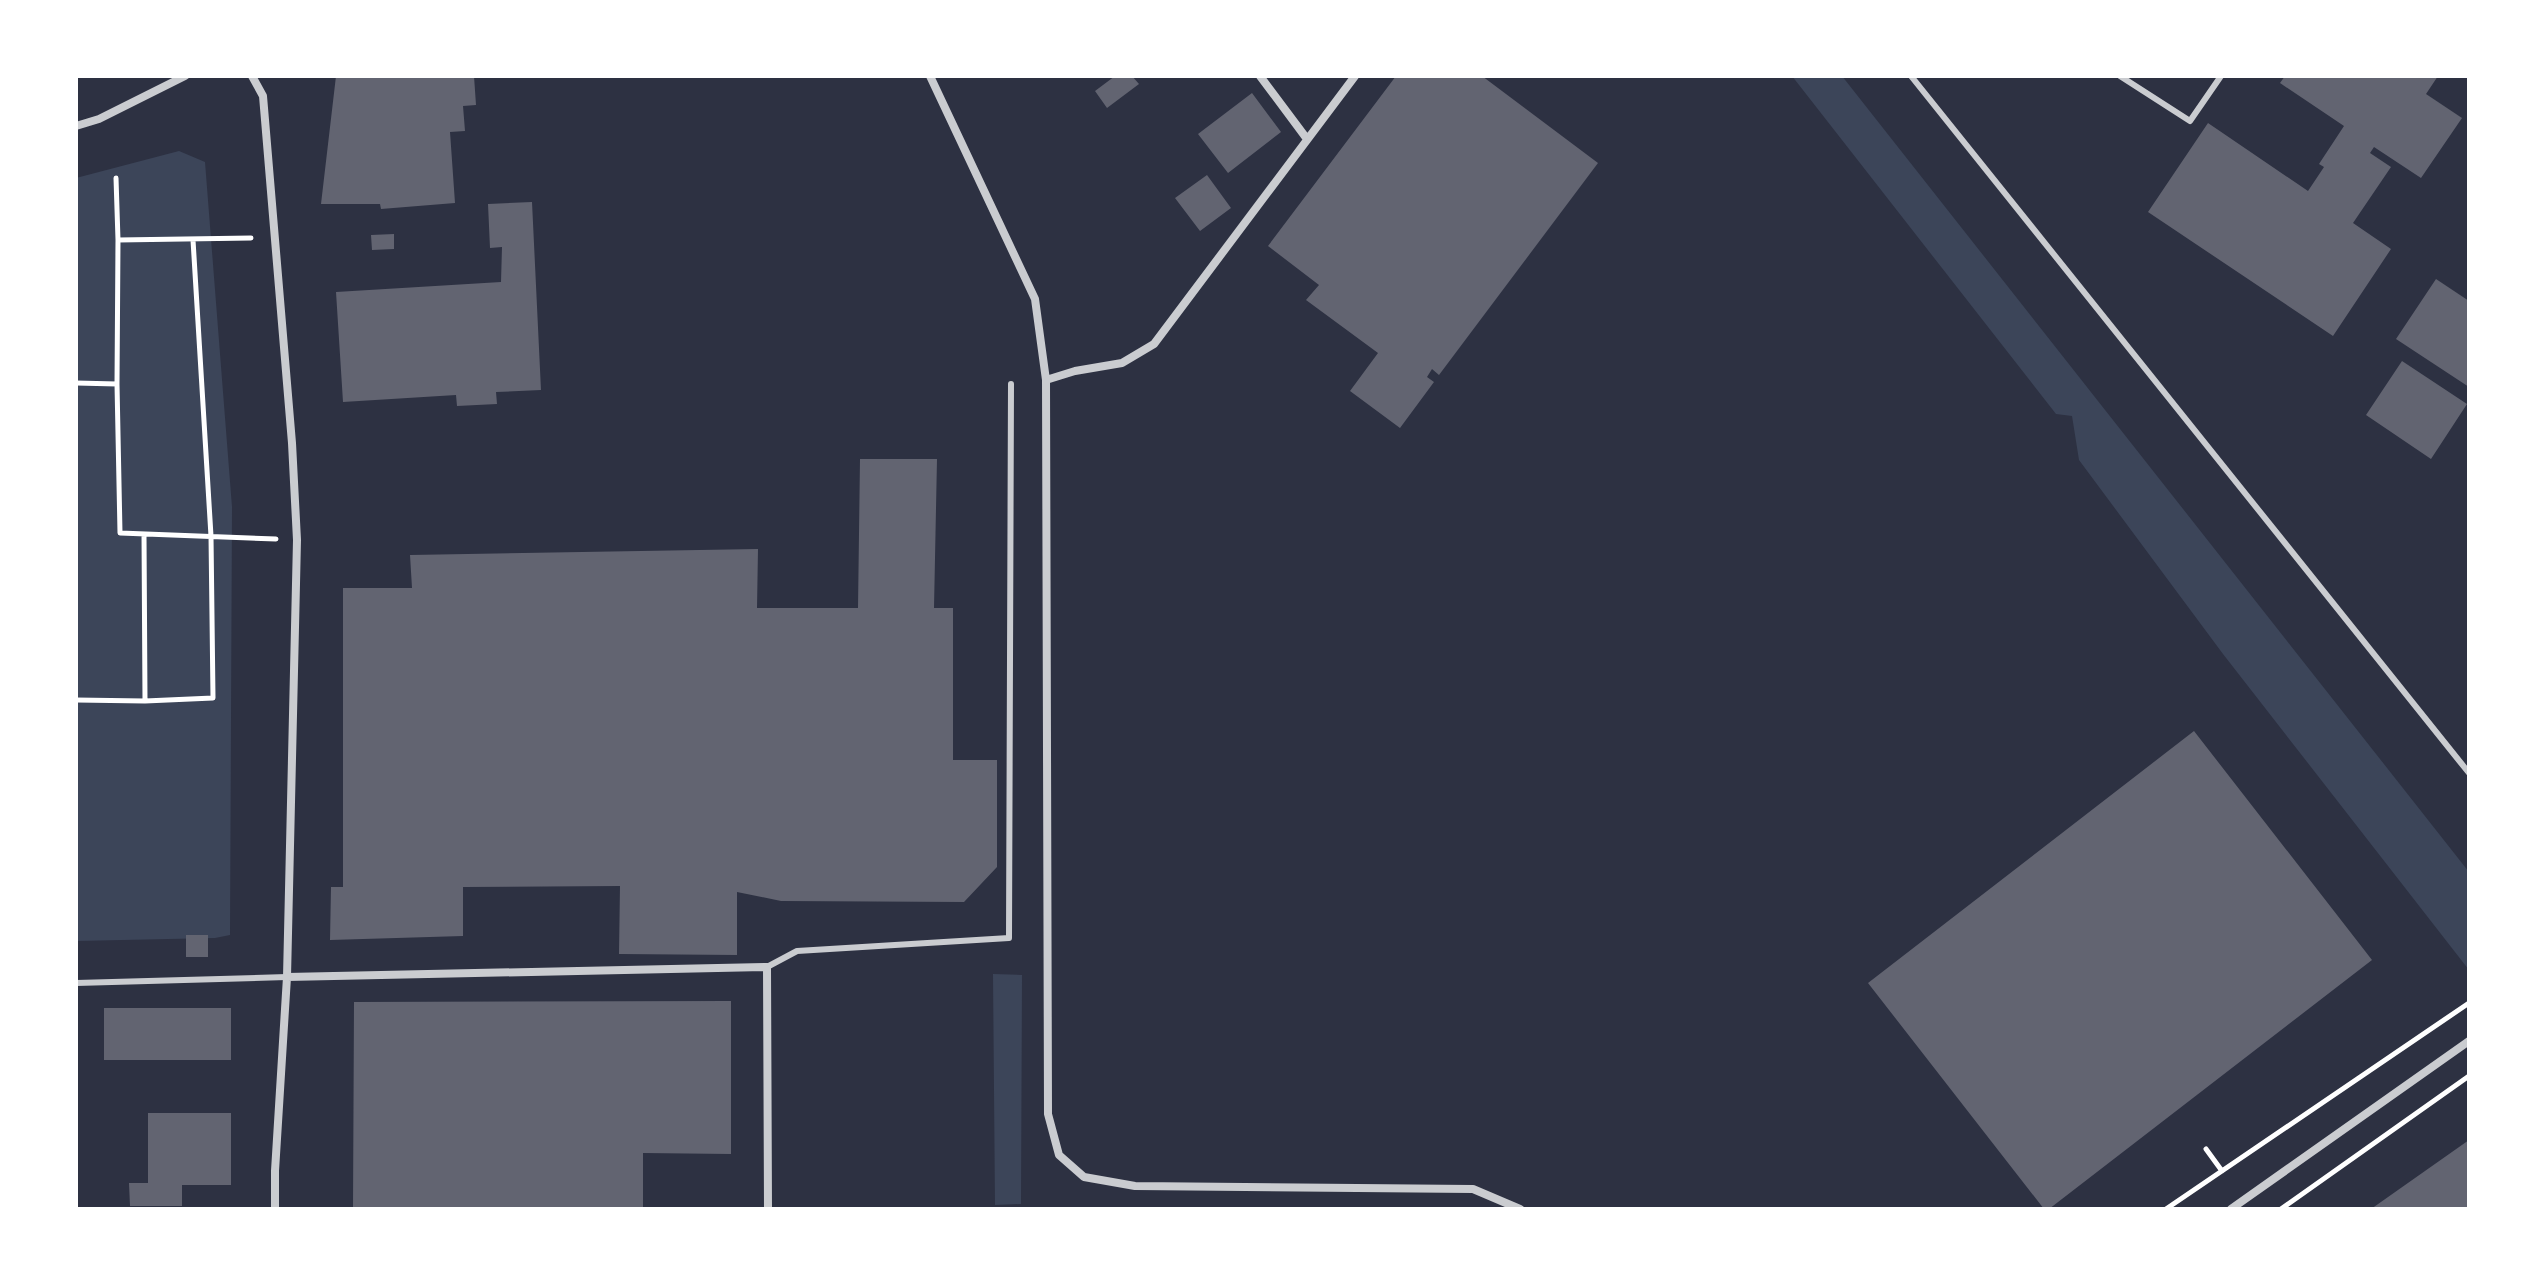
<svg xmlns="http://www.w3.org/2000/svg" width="2545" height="1285" font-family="'Public Sans',sans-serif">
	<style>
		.green { fill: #3c4559 }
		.building { fill: #626471 }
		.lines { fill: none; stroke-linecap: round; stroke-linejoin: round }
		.path { stroke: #fff; stroke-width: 5 }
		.service { stroke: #caccd0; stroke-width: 6 }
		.minor { stroke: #caccd0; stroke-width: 8 }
	</style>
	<rect width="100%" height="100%" fill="#2d3142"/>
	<path class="green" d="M 1792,76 L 1842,76 L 2469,872 L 2469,970 L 2223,654 L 2079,460 L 2072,416 L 2056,414 Z
		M 179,151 L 205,162 L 232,507 L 230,935 L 215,938 L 76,941 L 76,178 Z
		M 993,974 L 1022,975 L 1021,1204 L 995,1205 Z"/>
	<path class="building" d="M 336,76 L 474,76 L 476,105 L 463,106 L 465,131 L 450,132 L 455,203 L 381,209 L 380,204 L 321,204 Z
		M 1115,76 L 1132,76 L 1139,84 L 1107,108 L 1095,91 Z
		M 1396,76 L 1482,76 L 1598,163 L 1439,375 L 1432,369 L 1427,377 L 1434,382 L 1400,428 L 1350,391 L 1378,353 L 1306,300 L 1319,285 L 1268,246 Z
		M 2285,76 L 2438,76 L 2426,94 L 2462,118 L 2421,178 L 2374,147 L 2370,153 L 2391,167 L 2353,223 L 2391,249 L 2333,336 L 2148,212 L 2208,123 L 2308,191 L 2324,167 L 2319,164 L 2344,126 L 2280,83 Z
		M 1252,93 L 1281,132 L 1228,173 L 1198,134 Z
		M 1207,175 L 1231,208 L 1200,231 L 1175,198 Z
		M 532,202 L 541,390 L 496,392 L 497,404 L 457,406 L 456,395 L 343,402 L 336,292 L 501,282 L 502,247 L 490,248 L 488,204 Z
		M 394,234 L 394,249 L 372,250 L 371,235 Z
		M 2436,279 L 2469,301 L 2469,387 L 2396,339 Z
		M 2402,361 L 2467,404 L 2431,459 L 2366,415 Z
		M 860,459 L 937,459 L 934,608 L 953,608 L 953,760 L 997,760 L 997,867 L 964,902 L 781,901 L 737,892 L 737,955 L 619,954 L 620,886 L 463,887 L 463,936 L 330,940 L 331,887 L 343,887 L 343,588 L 412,588 L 410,555 L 758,549 L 757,608 L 858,608 Z
		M 2194,731 L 2372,960 L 2049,1209 L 2044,1209 L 1868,983 Z
		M 186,935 L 208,935 L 208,957 L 186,957 Z
		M 731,1001 L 731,1154 L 643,1153 L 643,1209 L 353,1209 L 354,1002 Z
		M 104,1008 L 231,1008 L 231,1060 L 104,1060 Z
		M 148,1113 L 231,1113 L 231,1185 L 182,1185 L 182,1206 L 130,1206 L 129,1183 L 148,1183 Z
		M 2469,1140 L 2469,1209 L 2371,1209 Z"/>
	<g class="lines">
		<path class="path" d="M 116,178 L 118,240
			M 76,383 L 117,384 L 118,240 L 251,238
			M 117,384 L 120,533 L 276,539
			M 76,700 L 145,701 L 144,534
			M 145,701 L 213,698 L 211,536 L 193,240
			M 2206,1149 L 2222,1171
			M 2166,1209 L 2469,1003
			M 2281,1209 L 2469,1076"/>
		<path class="service" d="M 1911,76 L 2469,773
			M 2120,76 L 2190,121 L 2221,76
			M 767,967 L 797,951 L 1009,938 L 1011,384
			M 76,983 L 287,977"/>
		<path class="minor" d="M 252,76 L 263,96 L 292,443 L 297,540 L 287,977 L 275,1171 L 275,1209
			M 930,76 L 1035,299 L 1046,380 L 1048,1114 L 1059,1155 L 1084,1177 L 1135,1186 L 1473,1189 L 1520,1209
			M 1260,76 L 1307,139
			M 76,126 L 99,119 L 185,76
			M 1046,380 L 1075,371 L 1122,363 L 1154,344 L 1355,76
			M 287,977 L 767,967 L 768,1209
			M 2231,1209 L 2469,1041"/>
	</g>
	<rect width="2545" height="1285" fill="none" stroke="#ffffff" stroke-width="156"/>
</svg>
